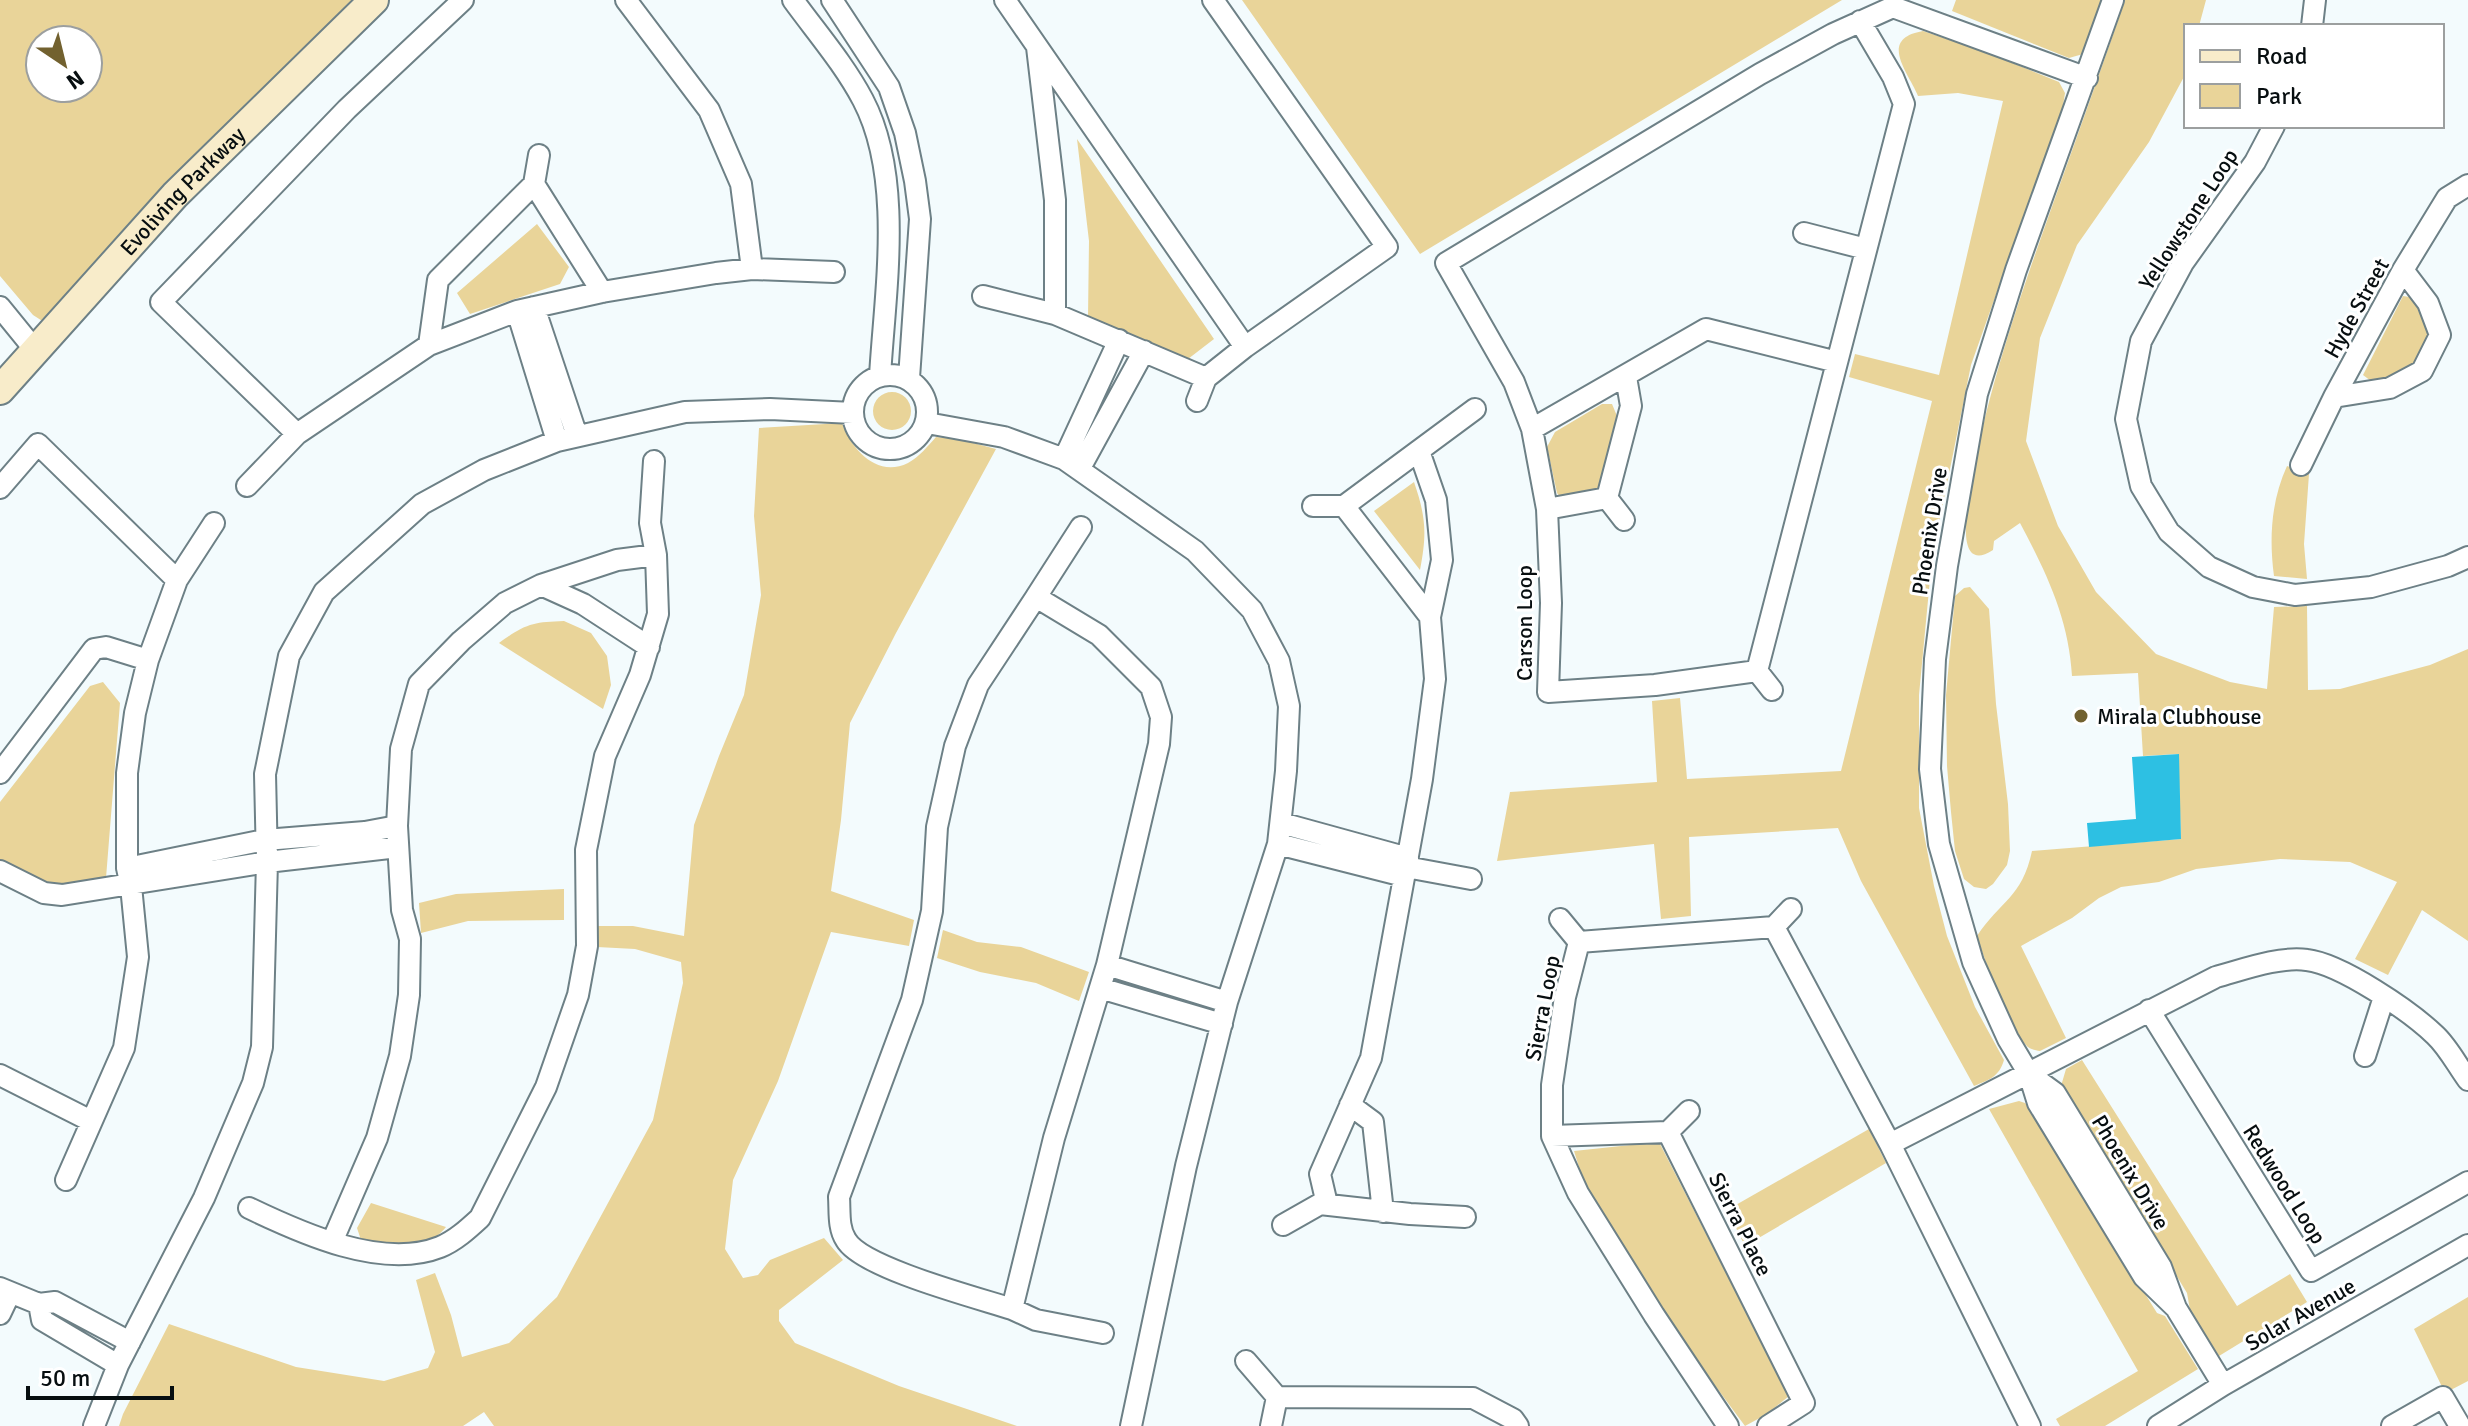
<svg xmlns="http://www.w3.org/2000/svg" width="2468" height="1426" font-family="Signika,sans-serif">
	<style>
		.green { fill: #e9d499; fill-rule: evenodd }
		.water { fill: #2dc0e3 }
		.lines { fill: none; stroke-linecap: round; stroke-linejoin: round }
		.street-casing { stroke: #6d8086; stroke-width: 24 }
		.secondary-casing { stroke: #6d8086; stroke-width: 32 }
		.street { stroke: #fff; stroke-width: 20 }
		.secondary { stroke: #f8ecca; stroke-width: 28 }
		.poi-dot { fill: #72612f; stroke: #fff; stroke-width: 3 }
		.labels { text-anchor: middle; stroke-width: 6; stroke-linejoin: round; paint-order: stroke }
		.street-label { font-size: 22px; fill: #070e10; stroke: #fff }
		.poi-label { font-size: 22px; fill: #070e10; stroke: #fff; text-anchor: start }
	</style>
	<rect width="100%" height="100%" fill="#f3fbfd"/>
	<path class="green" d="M 0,0 L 357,0 L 47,324 L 33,315 L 0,276 ZM 40,40 L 88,40 L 88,88 L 40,88 Z
		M 1242,0 L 1842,0 L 1420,254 Z
		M 1956,0 L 2103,0 L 2083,54 L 2069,58 L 1952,11 Z
		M 2125,0 L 2206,0 L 2199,26 L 2186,26 L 2186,73 L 2149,142 L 2077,245 L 2040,338 L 2026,441 L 2058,526 L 2096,592 L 2156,654 L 2230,682 L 2267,689 L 2274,607 L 2307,606 L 2308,690 L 2340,689 L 2430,665 L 2468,649 L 2468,941 L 2422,910 L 2388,975 L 2355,959 L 2397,882 L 2350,862 L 2280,859 L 2196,869 L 2159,882 L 2121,887 L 2099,898 L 2072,918 L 2021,946 L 2066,1038 L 2040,1051 C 2036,1050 2032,1050 2028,1047 C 2012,1034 1984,959 1977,936 C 2000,901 2022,898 2032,851 L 2181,839 L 2178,754 L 2143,756 L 2138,673 L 2072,676 C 2069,619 2046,572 2020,523 L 1994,541 L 1993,550 C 1962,570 1965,530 1967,511 C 1982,404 2018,302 2054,201 C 2078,134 2102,67 2125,0 Z
		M 1923,31 L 1983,51 L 2059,82 L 2065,93 L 2063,106 L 1971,365 L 1932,558 L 1919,695 L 1919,808 L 1934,886 L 1947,936 L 1975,1007 L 2004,1060 C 1999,1077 1989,1080 1974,1086 L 1861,881 L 1838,828 L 1689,837 L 1691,916 L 1661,919 L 1654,844 L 1497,861 L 1510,792 L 1657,782 L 1652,701 L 1680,698 L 1687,779 L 1841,771 L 1932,401 L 1849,377 L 1855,354 L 1939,375 L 2003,101 L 1958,93 L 1918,96 C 1909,73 1877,39 1923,31 Z
		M 1077,139 L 1214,339 L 1188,359 L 1088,317 L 1089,241 Z
		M 537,224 L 569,267 L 560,284 L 470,314 L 457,293 Z
		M 2403,296 L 2416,298 L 2432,334 L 2426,356 L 2391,378 L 2371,381 L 2363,375 Z
		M873 411a19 19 0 1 1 38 0a19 19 0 1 1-38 0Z
		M 1602,404 L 1612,404 L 1617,416 L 1603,485 L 1595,491 L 1561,498 L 1557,493 L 1547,447 L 1555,432 Z
		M 842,423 C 852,450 877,478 908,463 C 919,457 928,446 936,437 L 958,439 L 996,449 L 896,633 L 850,723 L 841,820 L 831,891 L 914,920 L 909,946 L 831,932 L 778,1081 L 733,1180 L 725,1249 L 743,1278 L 758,1275 L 770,1260 L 824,1238 L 843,1260 L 779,1310 L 779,1321 L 795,1343 L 899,1386 L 1017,1426 L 494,1426 L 484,1412 L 463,1426 L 119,1426 L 123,1414 L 169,1324 L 296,1367 L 384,1381 L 428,1368 L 435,1352 L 416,1280 L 435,1273 L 451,1315 L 462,1357 L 509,1343 L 557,1297 L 653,1120 L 683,983 L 681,962 L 635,949 L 597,947 L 597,926 L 633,926 L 684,936 L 694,825 L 719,756 L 744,695 L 761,595 L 754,516 L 759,428 Z
		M 2287,466 L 2309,474 L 2304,544 L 2307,579 L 2274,576 C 2269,539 2271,501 2287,466 Z
		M 1414,482 C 1426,517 1427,534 1420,570 L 1374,511 Z
		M 1970,587 L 1989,609 L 1996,704 L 2008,804 L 2010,851 L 2007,865 L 1993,884 L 1986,889 L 1974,887 L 1964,879 L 1955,851 L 1951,812 L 1947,766 L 1946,695 L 1955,596 L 1964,588 Z
		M 564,621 L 591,633 L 607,656 L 611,685 L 603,709 L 499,643 C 525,624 533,622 564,621 Z
		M 103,682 L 120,703 L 106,878 L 47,892 L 0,869 L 0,802 L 90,686 Z
		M 564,889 L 564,920 L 468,921 L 421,933 L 419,903 L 456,894 Z
		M 943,930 L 977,942 L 1021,947 L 1089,972 L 1079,1001 L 1036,983 L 980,972 L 937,958 Z
		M 2082,1060 L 2237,1306 L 2290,1274 L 2307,1302 L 2219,1356 L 2190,1310 L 2187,1293 L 2061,1086 L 2066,1069 Z
		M 2019,1101 L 2025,1103 L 2030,1108 L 2157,1313 L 2165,1316 L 2198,1369 L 2105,1426 L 2060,1426 L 2056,1419 L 2138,1371 L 1989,1109 Z
		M 1869,1129 L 1886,1163 L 1745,1246 L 1727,1210 Z
		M 1659,1142 L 1789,1396 L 1767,1414 L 1745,1426 L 1662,1314 L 1586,1190 L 1574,1151 Z
		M 371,1203 L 446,1227 C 424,1254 392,1245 362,1243 L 357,1228 Z
		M 2468,1297 L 2468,1381 L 2445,1393 L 2414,1329 Z"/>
	<path class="water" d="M 2179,754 L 2181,839 L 2089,847 L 2087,823 L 2136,819 L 2132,757 Z"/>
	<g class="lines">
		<defs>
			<path id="street" d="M 626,0 L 709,110 L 741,184 L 752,269
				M 793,0 C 817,33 844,64 863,100 C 904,178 885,291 880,376
				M 832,0 L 889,87 L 905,133 L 915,181 L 920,219 L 909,378
				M 1005,0 L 1245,347
				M 2113,0 L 2016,270 L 1977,394 L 1947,566 L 1935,659 L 1930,769 L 1939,844 L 1973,962 L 2008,1039 L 2029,1074 L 2038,1103 L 2144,1277 L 2176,1308
				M 2312,26 L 2315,0
				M 1037,47 L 1055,200 L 1055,314
				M 2274,126 L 2255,162 L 2183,263 L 2141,341 L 2126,419 L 2141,486 L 2169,532 L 2209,567 L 2253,587 L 2295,595 L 2371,587 L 2448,566 L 2468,557
				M 534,184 L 539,155
				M 1804,233 L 1866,249
				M 983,296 L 1055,314 L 1206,378
				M 0,307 L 35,350
				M 534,307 L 577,436
				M 517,311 L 557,441
				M 429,345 L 438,280 L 534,184 L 602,292
				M853 412a37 37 0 1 1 74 0a37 37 0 1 1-74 0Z
				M 2334,397 L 2390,388 L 2422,371 L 2440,335 L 2428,303 L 2403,270
				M 1197,401 L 1206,378 L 1245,347 L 1387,247 L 1213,0
				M 927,423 L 1004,437 L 1064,459 L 1195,551 L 1252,610 L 1279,661 L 1289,706 L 1286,771 L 1278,844 L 1227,1002 L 1186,1166 L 1131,1426
				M 1532,429 L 1706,329 L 1837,362
				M 297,434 L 161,302 L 347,109 L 463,0
				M 1419,451 L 1436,500 L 1442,560 L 1430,617
				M 1064,459 L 1119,340
				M 2301,465 L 2334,397 L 2403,270 L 2447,198 L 2468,185
				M 1080,468 L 1144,351
				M 247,486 L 297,434 L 429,345 L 517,311 L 602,292 L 716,273 L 752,269 L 834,272
				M 0,488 L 38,444 L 177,580
				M 1607,498 L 1624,520
				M 1313,506 L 1344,506 L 1475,409
				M 1547,509 L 1607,498 L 1631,406 L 1626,377
				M 541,585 L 583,604 L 649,647
				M 1036,597 L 1099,635 L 1151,687 L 1161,717 L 1159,744 L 1107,965 L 1054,1138 L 1012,1309 C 978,1298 862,1268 846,1240 C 838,1228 840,1212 839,1197 L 912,1000 L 932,911 L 937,827 L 955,746 L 978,685 Z
				M 1036,597 L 1081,527
				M 1757,671 L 1655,685 L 1548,692 L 1551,603 L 1547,509 L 1532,429 L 1514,382 L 1446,263 L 1760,74 L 1833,34 L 1893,7 L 2087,78
				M 1757,671 L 1904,104 L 1893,77 L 1860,21
				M 1757,671 L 1772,690
				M 0,773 L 94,649 L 106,647 L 148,660
				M 1281,823 L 1408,858
				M 1278,844 L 1404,876
				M 1406,867 L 1471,879
				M 127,868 L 265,840 L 365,832 L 397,826
				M 0,871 L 44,893 L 62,895 L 267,862 L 398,847
				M 1560,919 L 1579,942
				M 1774,927 L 1791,909
				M 1579,942 L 1774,927 L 1890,1144 L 2030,1426
				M 1579,942 L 1565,997 L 1552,1085 L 1552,1136 L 1578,1193 L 1654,1315 L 1728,1426
				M 1107,965 L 1227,1002
				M 1100,988 L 1222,1024
				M 2149,1010 L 2311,1271 L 2468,1182
				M 2365,1056 L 2384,997
				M 2029,1074 L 2055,1093 L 2161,1267 L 2176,1308 L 2223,1385
				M 0,1075 L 91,1121
				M 1350,1105 L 1373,1122 L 1383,1212
				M 1668,1132 L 1689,1111
				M 1552,1136 L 1668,1132 L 1804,1403 L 1768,1426
				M 1890,1144 L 2216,977 C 2242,970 2279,956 2307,960 C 2341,964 2410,1011 2435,1035 C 2448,1047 2457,1065 2468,1080
				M 66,1180 L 124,1048 L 138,957 L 131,886 L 127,868 L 127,773 L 135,713 L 148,660 L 177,580 L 214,523
				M 1327,1204 L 1320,1174 L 1371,1058 L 1422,779 L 1435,679 L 1430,617 L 1344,506
				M 249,1208 C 301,1233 382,1270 440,1247 C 455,1241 468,1229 480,1218 L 546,1087 L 578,995 L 587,946 L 586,850 L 605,756 L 640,675 L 658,614 L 656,555 L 650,523 L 654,461
				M 1283,1225 L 1320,1204 L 1410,1214 L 1465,1217
				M 332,1242 L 377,1138 L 400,1056 L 409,995 L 410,939 L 402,910 L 397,826 L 401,749 L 419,684 L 461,641 L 505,603 L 541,585 L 617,560 L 656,555
				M 0,1288 L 39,1304 L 55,1302 L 130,1342
				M 39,1304 L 42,1320 L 118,1365
				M 1012,1309 L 1036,1320 L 1103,1333
				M 0,1314 L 10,1293
				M 1246,1361 L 1277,1397 L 1473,1398 L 1513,1419 L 1518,1426
				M 94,1426 L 118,1365 L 204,1198 L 253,1083 L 262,1047 L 267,862 L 265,774 L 289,656 L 324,592 L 422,504 L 484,470 L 557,441 L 685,412 L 770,409 L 853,413
				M 1271,1426 L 1277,1397
				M 2158,1426 L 2223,1385 L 2468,1245
				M 2392,1426 L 2443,1397 L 2460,1426"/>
			<g id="secondary">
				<path id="s1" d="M 0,390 L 175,195 L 374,0"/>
			</g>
		</defs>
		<use href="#street" class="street-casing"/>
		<use href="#secondary" class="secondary-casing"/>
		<use href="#street" class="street"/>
		<use href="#secondary" class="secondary"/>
	</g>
	<circle class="poi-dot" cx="2081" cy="716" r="8"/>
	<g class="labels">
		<g class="street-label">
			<text dy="8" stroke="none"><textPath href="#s1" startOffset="270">Evoliving Parkway</textPath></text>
			<text transform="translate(2188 219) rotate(-57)" y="8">Yellowstone Loop</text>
			<text transform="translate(2356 308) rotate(-61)" y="8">Hyde Street</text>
			<text transform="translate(1929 531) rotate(-81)" y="8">Phoenix Drive</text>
			<text transform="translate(1524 623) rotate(-90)" y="8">Carson Loop</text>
			<text transform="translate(1542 1008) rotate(-79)" y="8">Sierra Loop</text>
			<text transform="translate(2131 1172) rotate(59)" y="8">Phoenix Drive</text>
			<text transform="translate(2285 1184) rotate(58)" y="8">Redwood Loop</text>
			<text transform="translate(1741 1224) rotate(63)" y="8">Sierra Place</text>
			<text transform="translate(2300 1314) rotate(-30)" y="8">Solar Avenue</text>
		</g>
		<g class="poi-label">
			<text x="2097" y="724">Mirala Clubhouse</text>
		</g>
	</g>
	<rect x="2184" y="24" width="260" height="104" fill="#ffffff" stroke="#9c9f9f" stroke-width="2"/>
	<rect x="2200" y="50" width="40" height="12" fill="#f8ecca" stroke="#9c9f9f" stroke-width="2"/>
	<text x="2256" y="64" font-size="24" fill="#070e10">Road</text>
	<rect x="2200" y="84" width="40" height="24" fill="#e9d499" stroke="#9c9f9f" stroke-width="2"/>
	<text x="2256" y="104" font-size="24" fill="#070e10">Park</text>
	<g transform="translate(64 64) rotate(145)"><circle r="38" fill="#ffffff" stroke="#9c9f9f" stroke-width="2"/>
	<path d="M0-6L14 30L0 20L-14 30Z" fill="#72612f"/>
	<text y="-12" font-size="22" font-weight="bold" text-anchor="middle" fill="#070e10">N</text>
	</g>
	<path d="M28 1386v12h144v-12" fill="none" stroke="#070e10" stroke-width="4"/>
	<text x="40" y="1386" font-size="24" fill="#070e10" stroke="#ffffff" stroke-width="6" paint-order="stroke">50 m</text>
</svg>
